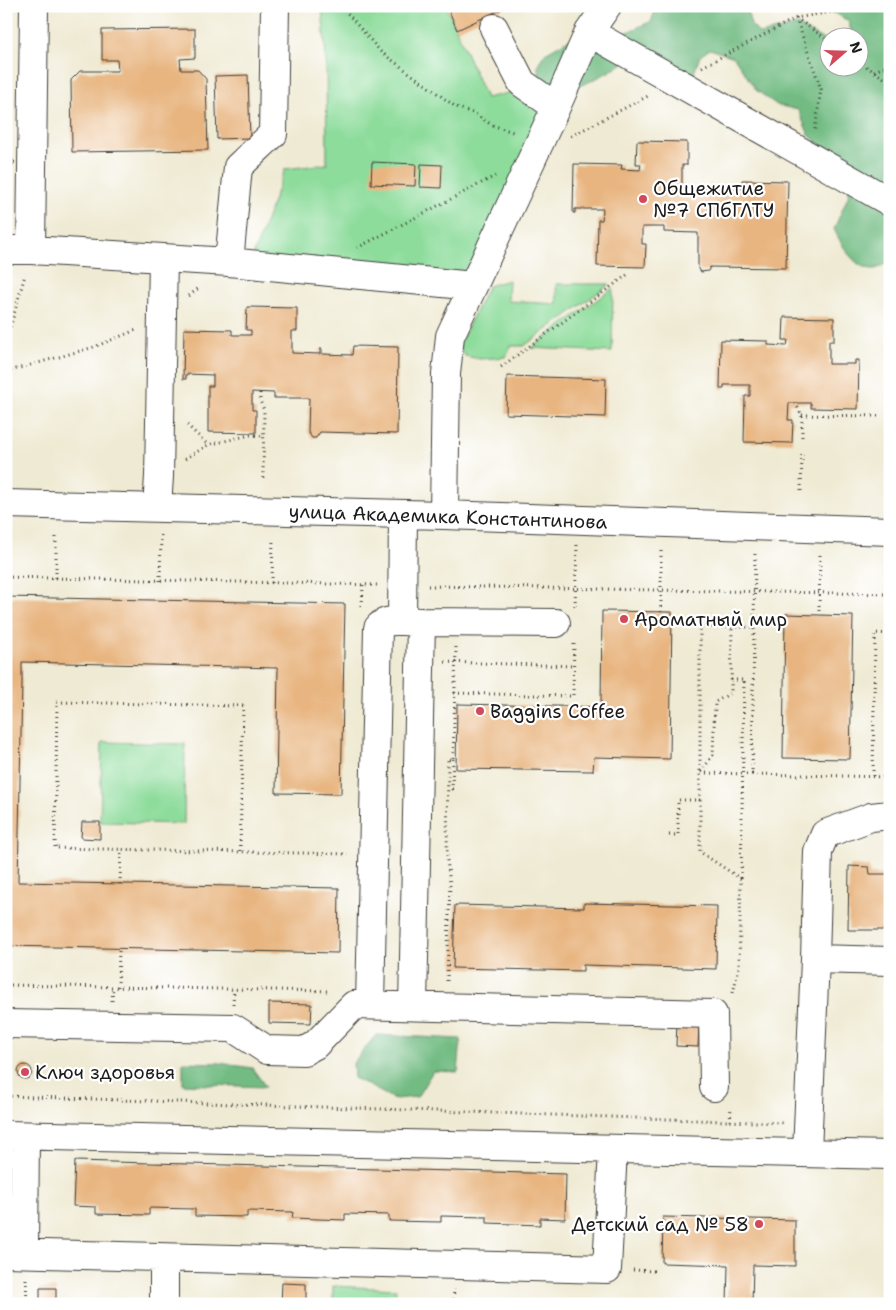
<svg xmlns="http://www.w3.org/2000/svg" width="896" height="1310" font-family="'Shantell Sans',sans-serif">
	<style>
		.green { fill: #8ddc9b; stroke: #547c5c }
		.forest { fill: #72bc83; stroke: #476c50 }
		.building { fill: #e8b580 }
		.lines { fill: none; stroke-linecap: round; stroke-linejoin: round }
		.minor-casing { stroke: #3c3b37; stroke-width: 30 }
		.path { stroke: #3c3b37; stroke-width: 3; stroke-dasharray: 1 4; stroke-linecap: butt }
		.minor { stroke: #fff; stroke-width: 28 }
		.poi-dot { fill: #d1495b; stroke: #fff; stroke-width: 2 }
		.labels { text-anchor: middle; stroke-width: 4.5; stroke-linejoin: round; paint-order: stroke }
		.poi-label { font-size: 19px; fill: #1c1c1c; stroke: #fff; text-anchor: start }
		.street-label { font-size: 19px; fill: #1c1c1c; stroke: #fff }
	</style>
	<rect width="100%" height="100%" fill="#fff"/>
	<filter id="ink" filterUnits="userSpaceOnUse"><feTurbulence type="fractalNoise" baseFrequency=".02" numOctaves="2"/><feDisplacementMap in="SourceGraphic" scale="10" xChannelSelector="R" yChannelSelector="G"/><feConvolveMatrix kernelMatrix="1 2 1 2 8 2 1 2 1" color-interpolation-filters="sRGB"/></filter>
	<filter id="wash" filterUnits="userSpaceOnUse"><feTurbulence type="fractalNoise" baseFrequency=".0096" numOctaves="4" result="noise"/><feDisplacementMap in="SourceGraphic" scale="20" xChannelSelector="R" yChannelSelector="G"/><feGaussianBlur stdDeviation="1.12" result="paint"/><feColorMatrix in="noise" values="0 0 0 0 0 0 0 0 0 0 0 0 0 0 0 0 0 1.4 0 .05"/><feComposite in="paint" operator="in"/></filter>
	<g filter="url(#wash)">
		<rect width="100%" height="100%" fill="#efead3"/>
		<path class="green" d="M 322,6 L 446,6 L 486,98 L 522,90 L 549,110 L 473,286 L 250,264 L 285,169 L 327,164 L 326,59 Z
			M 509,280 L 508,301 L 557,304 L 556,284 L 610,284 L 524,346 L 510,346 L 506,357 L 480,359 L 465,356 L 459,345 L 488,286 Z
			M 613,288 L 612,352 L 531,348 Z
			M 102,742 L 185,744 L 184,824 L 100,822 Z
			M 333,1286 L 396,1289 L 395,1304 L 333,1304 Z"/>
		<path class="forest" d="M 654,6 L 746,6 L 751,25 L 760,34 L 797,25 L 828,42 L 828,68 L 858,68 L 858,38 L 848,37 L 852,34 L 848,21 L 837,14 L 807,6 L 890,6 L 890,261 C 885,264 880,268 875,269 C 854,270 842,245 834,229 L 849,194 L 847,169 L 809,135 L 798,110 L 777,105 L 756,90 L 734,57 L 710,49 L 700,56 L 692,79 L 630,59 C 611,70 554,110 540,76 C 538,73 538,68 538,64 L 545,53 L 568,40 L 618,36 L 652,21 Z
			M 376,1035 L 461,1039 L 458,1072 L 433,1071 L 417,1097 L 394,1099 L 354,1078 L 353,1063 Z
			M 183,1062 L 220,1063 L 252,1068 L 266,1087 L 183,1084 Z"/>
		<g id="blocks">
			<path class="building" d="M 184,6 L 209,6 L 209,8 L 184,9 Z
				M 447,6 L 508,6 L 457,30 Z
				M 195,29 L 195,58 L 180,59 L 181,70 L 198,70 L 206,79 L 208,150 L 72,152 L 71,80 L 80,71 L 118,71 L 117,60 L 102,60 L 102,30 Z
				M 248,75 L 250,138 L 217,139 L 215,76 Z
				M 637,141 L 687,142 L 687,165 L 682,165 L 682,188 L 710,188 L 710,184 L 712,184 L 712,188 L 742,189 L 742,180 L 788,181 L 786,268 L 710,267 L 708,271 L 701,272 L 698,267 L 698,233 L 664,232 L 664,227 L 642,227 L 642,244 L 646,244 L 645,267 L 597,266 L 598,220 L 602,220 L 603,209 L 575,209 L 575,213 L 573,213 L 574,164 L 622,165 L 621,169 L 640,170 L 641,164 L 636,164 Z
				M 6,155 L 15,162 L 6,173 Z
				M 372,162 L 416,164 L 415,186 L 371,184 Z
				M 421,164 L 442,165 L 441,188 L 420,187 Z
				M 247,307 L 297,308 L 297,331 L 292,331 L 292,353 L 320,354 L 320,349 L 322,349 L 322,354 L 352,355 L 353,346 L 398,347 L 397,434 L 320,432 L 316,438 L 312,438 L 308,432 L 309,398 L 274,398 L 274,393 L 252,392 L 252,410 L 256,410 L 256,433 L 208,432 L 208,386 L 213,386 L 213,375 L 186,374 L 186,379 L 183,379 L 184,329 L 232,330 L 232,335 L 251,335 L 251,330 L 246,330 Z
				M 784,317 L 834,318 L 834,341 L 829,341 L 829,364 L 855,364 L 855,360 L 859,360 L 858,409 L 811,408 L 811,403 L 789,403 L 788,420 L 793,420 L 792,443 L 744,442 L 745,396 L 750,396 L 750,385 L 724,385 L 724,389 L 720,389 L 721,340 L 768,341 L 768,345 L 787,346 L 788,340 L 783,340 Z
				M 507,376 L 606,379 L 605,417 L 506,414 Z
				M 6,597 L 345,604 L 341,794 L 276,793 L 278,668 L 22,662 L 22,683 L 18,882 L 339,888 L 338,953 L 6,946 Z
				M 602,611 L 672,612 L 670,759 L 594,757 L 593,771 L 456,769 L 457,704 L 601,707 Z
				M 785,614 L 853,616 L 850,759 L 783,758 Z
				M 82,822 L 100,822 L 100,839 L 81,838 Z
				M 849,866 L 869,867 L 870,874 L 890,874 L 890,930 L 848,930 Z
				M 584,903 L 717,906 L 716,969 L 583,965 L 583,971 L 453,968 L 455,905 L 584,908 Z
				M 269,1003 L 312,1004 L 311,1024 L 269,1023 Z
				M 677,1023 L 699,1023 L 698,1047 L 676,1046 Z
				M18 1072a7 7 0 1 1 14 0a7 7 0 1 1-14 0Z
				M 75,1161 L 566,1174 L 565,1219 L 540,1218 L 540,1225 L 487,1223 L 487,1217 L 441,1216 L 441,1222 L 389,1221 L 389,1215 L 345,1214 L 345,1220 L 292,1218 L 293,1212 L 247,1211 L 247,1217 L 195,1216 L 195,1209 L 149,1208 L 149,1215 L 96,1214 L 96,1207 L 73,1206 Z
				M 663,1217 L 795,1220 L 795,1266 L 753,1265 L 752,1304 L 727,1304 L 728,1265 L 662,1263 Z
				M 282,1283 L 306,1284 L 306,1304 L 281,1304 Z
				M 40,1288 L 56,1288 L 56,1304 L 40,1304 Z"/>
		</g>
	</g>
	<g filter="url(#ink)">
		<use href="#blocks" fill-opacity="0" stroke="#3c3b37" stroke-width="1"/>
		<g class="lines">
			<defs>
				<path id="minor" d="M 494,28 L 522,83 L 556,107
					M 589,32 L 890,202
					M 6,250 L 31,250 L 229,262 L 473,286
					M 31,250 L 34,6
					M 229,262 L 238,167 L 273,134 L 275,6
					M 6,504 L 444,515 L 890,531
					M 157,508 L 159,476 L 163,259
					M 444,515 L 446,374 L 450,336 L 556,107 L 589,32 L 607,6
					M 402,621 L 421,622 L 413,1006
					M 421,622 L 556,623
					M 815,959 L 818,851 L 825,834 L 871,817 L 890,815
					M 370,1005 L 378,628 C 384,620 392,621 402,621 L 403,514
					M 6,1024 L 233,1028 L 267,1050 L 304,1051 L 315,1045 L 354,1005 L 713,1014 L 714,1087
					M 6,1135 L 890,1155
					M 807,1153 L 815,959 L 890,961
					M 6,1253 L 607,1269 L 613,1149
					M 24,1253 L 25,1136
					M 164,1304 L 164,1258"/>
			</defs>
			<use href="#minor" class="minor-casing"/>
			<path class="path" d="M 341,6 L 381,52 L 456,107 L 475,114 L 492,125 L 516,133
				M 796,18 L 821,89 L 815,130
				M 796,18 L 828,40
				M 858,61 L 890,82
				M 702,67 L 796,18 L 866,6
				M 874,71 L 890,65
				M 571,136 L 648,96
				M 357,248 L 495,176
				M 189,296 L 200,287
				M 6,336 L 11,325 L 25,275
				M 501,367 L 627,275
				M 6,372 L 94,347 L 136,330
				M 260,393 L 260,401 L 264,410 L 263,478
				M 795,403 L 802,415 L 802,441
				M 802,415 L 878,416
				M 187,425 L 208,445
				M 185,459 L 208,445 L 250,435 L 264,436
				M 801,491 L 802,454
				M 6,577 L 377,585
				M 56,578 L 56,533
				M 160,581 L 161,535
				M 272,583 L 273,538
				M 428,586 L 890,594
				M 362,606 L 363,585
				M 575,606 L 577,545
				M 819,611 L 820,554
				M 661,612 L 661,547
				M 445,662 L 574,666
				M 731,680 L 744,680 L 741,879
				M 454,693 L 573,696 L 574,642
				M 449,759 L 453,759 L 456,647
				M 453,759 L 452,789 L 456,789
				M 701,772 L 713,755 L 715,702 L 731,693 L 732,627
				M 701,773 L 752,774 L 755,551
				M 752,774 L 890,777
				M 873,776 L 875,633 L 890,634
				M 669,835 L 678,835 L 678,800 L 700,800
				M 240,851 L 243,706 L 57,702 L 55,848 C 152,850 250,852 348,854
				M 120,884 L 121,849
				M 447,981 L 450,883 L 447,860 L 448,759
				M 6,985 L 330,991
				M 118,987 L 119,949
				M 733,993 L 739,967 L 741,879 L 700,852 L 700,627 L 754,627
				M 112,1001 L 113,987
				M 233,1004 L 234,989
				M 6,1096 L 783,1123
				M 730,1121 L 731,1107
				M 633,1270 L 654,1271
				M 26,1279 L 27,1304
				M 453,1304 L 454,1289"/>
			<use href="#minor" class="minor"/>
		</g>
	</g>
	<g class="poi-dot">
		<circle cx="643" cy="199" r="5"/>
		<circle cx="624" cy="619" r="5"/>
		<circle cx="480" cy="711" r="5"/>
		<circle cx="25" cy="1072" r="5"/>
		<circle cx="759" cy="1224" r="5"/>
	</g>
	<g class="labels">
		<g class="poi-label">
			<text x="653" y="195">Общежитие<tspan x="653" dy="22">№7 СПбГЛТУ</tspan></text>
			<text x="634" y="626">Ароматный мир</text>
			<text x="490" y="718">Baggins Coffee</text>
			<text x="35" y="1079">Ключ здоровья</text>
			<text x="749" y="1231" text-anchor="end">Детский сад № 58</text>
		</g>
		<g class="street-label">
			<text transform="translate(448 516) rotate(2)" y="7">улица Академика Константинова</text>
		</g>
	</g>
	<rect width="896" height="1310" fill="none" stroke="#fff" stroke-width="25"/>
	<g transform="translate(844 52) rotate(70)"><circle r="24" fill="#ffffff" stroke="#a4a4a4"/>
	<path d="M0-4L9 19L0 12L-9 19Z" fill="#d1495b"/>
	<text y="-8" font-size="14" font-weight="bold" text-anchor="middle" fill="#1c1c1c">N</text>
	</g>
</svg>
